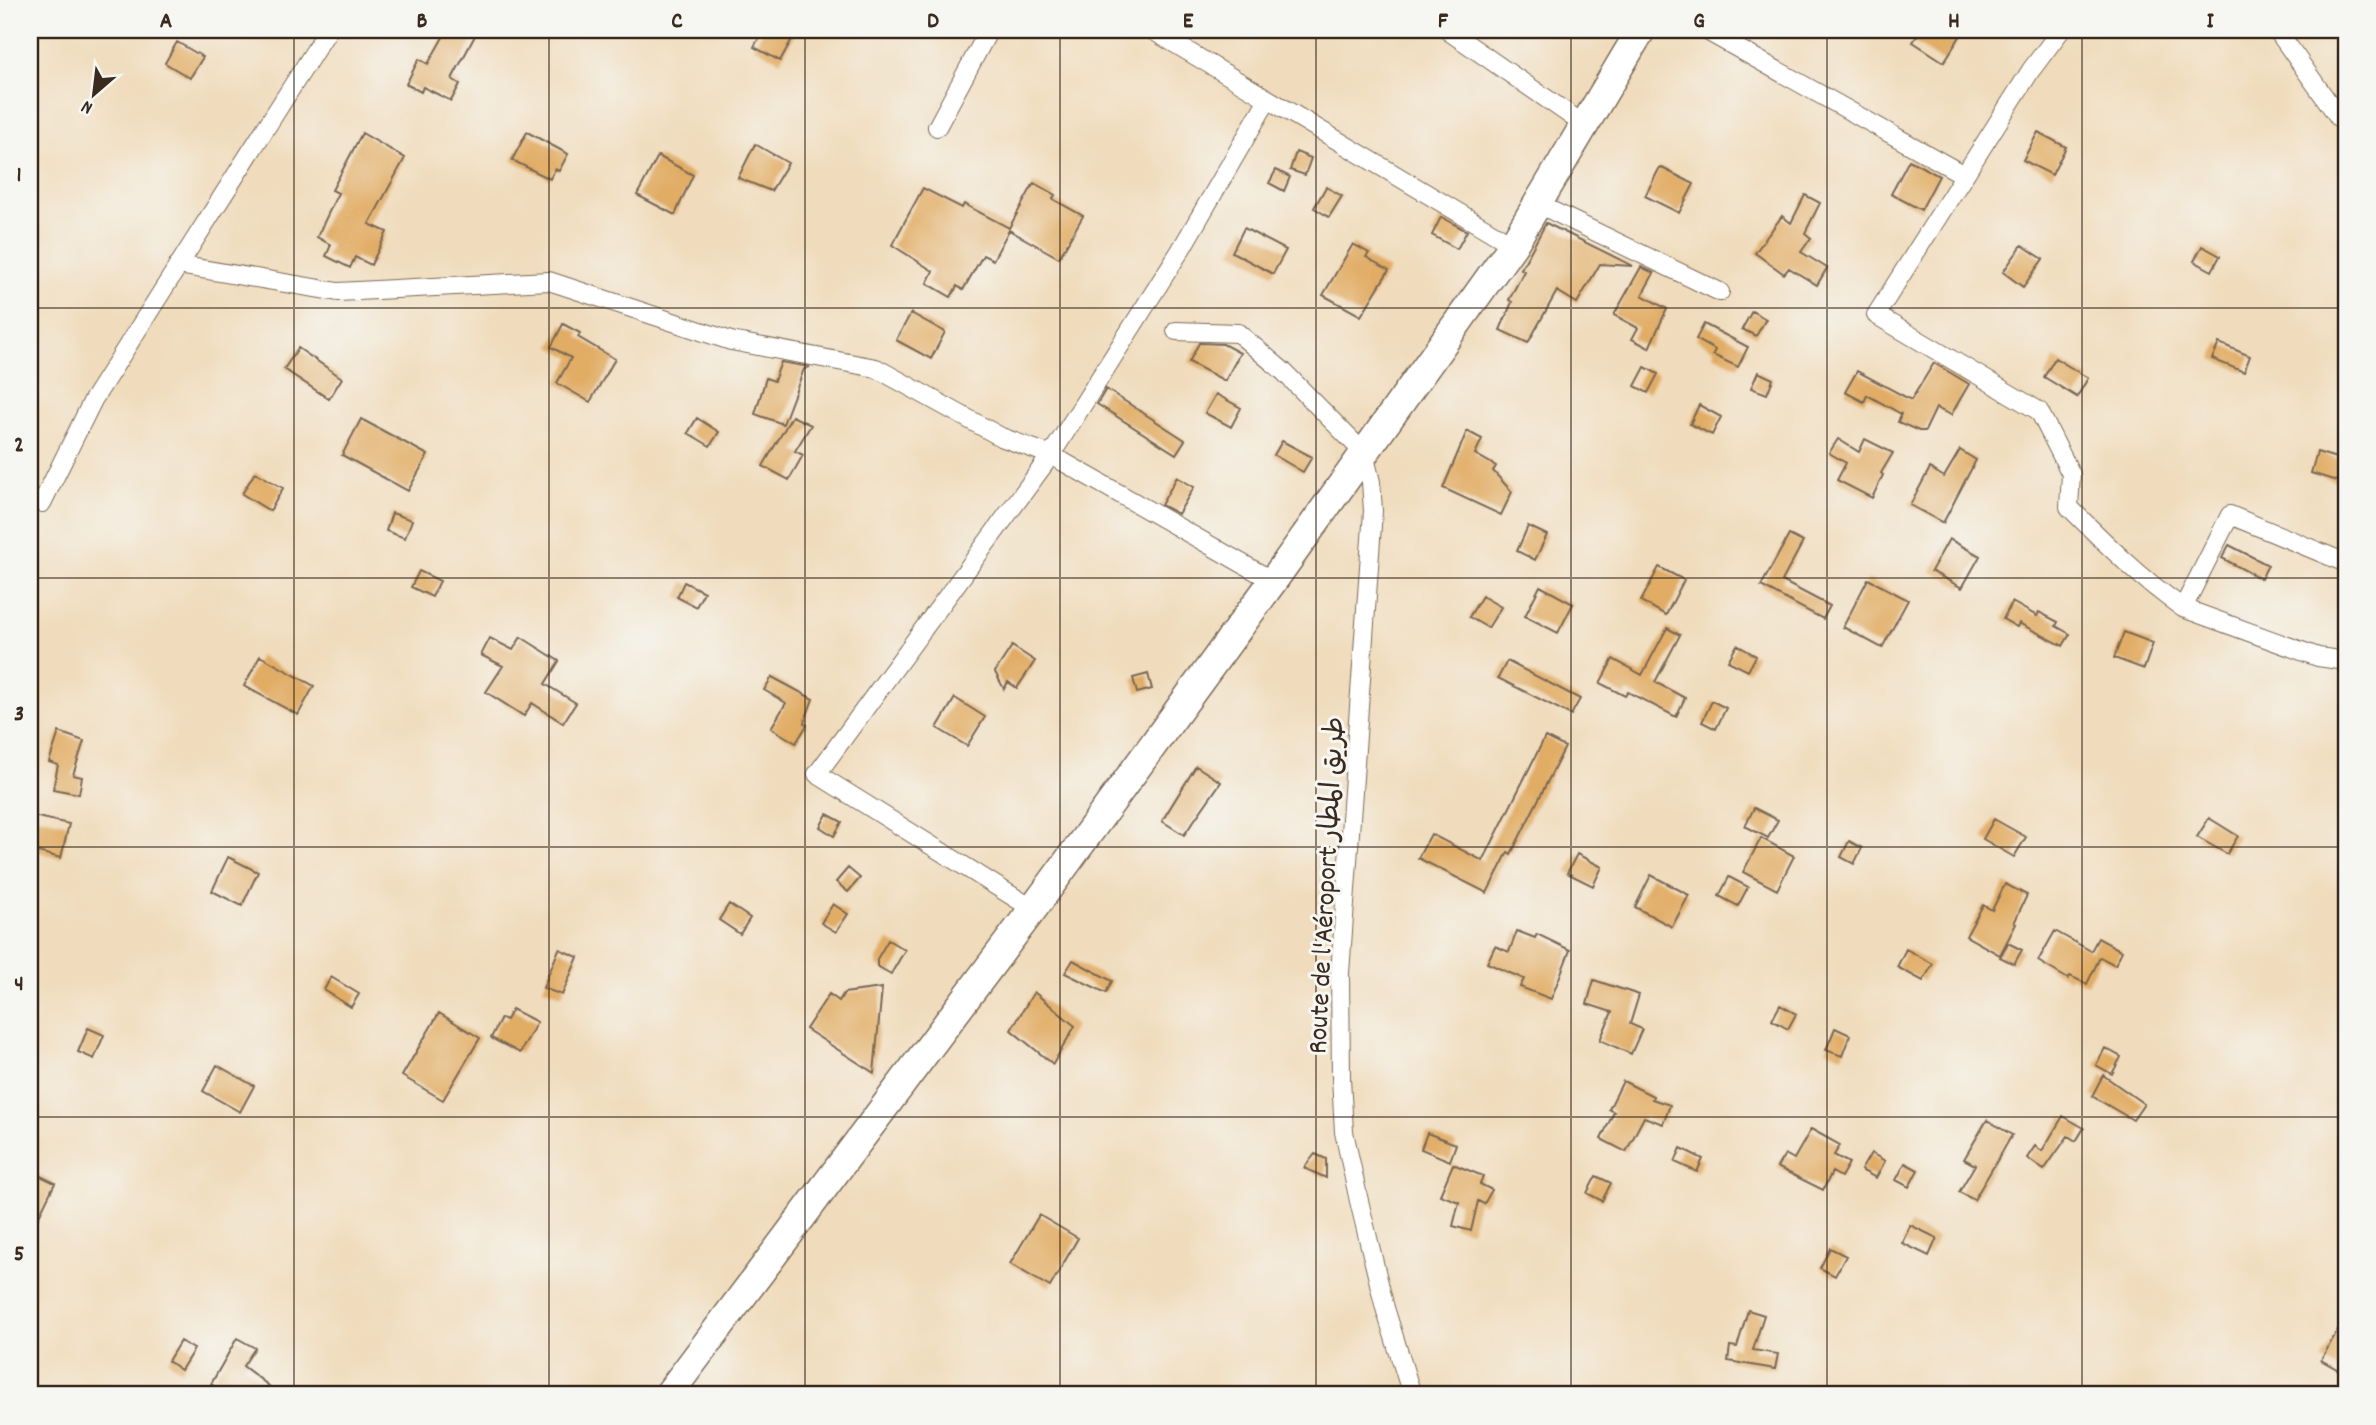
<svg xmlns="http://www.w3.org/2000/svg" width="2376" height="1425" font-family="Dekko,'Playpen Sans Arabic',sans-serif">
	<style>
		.building { fill: #e1ac64 }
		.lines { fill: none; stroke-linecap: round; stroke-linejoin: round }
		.street-casing { stroke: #7a6855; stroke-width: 20 }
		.primary-casing { stroke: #7a6855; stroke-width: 31 }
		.street { stroke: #fff; stroke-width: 18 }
		.primary { stroke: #fff; stroke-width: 28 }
		.grid { fill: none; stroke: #3b2a1e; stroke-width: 2; stroke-opacity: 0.55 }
		.labels { text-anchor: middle; stroke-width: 6; stroke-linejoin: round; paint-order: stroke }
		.street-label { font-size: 28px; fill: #3b2a1e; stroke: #f6f6f2 }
		.neatline { fill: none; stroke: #3b2a1e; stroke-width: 2.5 }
		.grid-label { font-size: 23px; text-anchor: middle; font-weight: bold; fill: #3b2a1e }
	</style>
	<rect width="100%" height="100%" fill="#f6f6f2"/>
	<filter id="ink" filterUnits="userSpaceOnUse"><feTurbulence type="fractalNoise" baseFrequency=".0143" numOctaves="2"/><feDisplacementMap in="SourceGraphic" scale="14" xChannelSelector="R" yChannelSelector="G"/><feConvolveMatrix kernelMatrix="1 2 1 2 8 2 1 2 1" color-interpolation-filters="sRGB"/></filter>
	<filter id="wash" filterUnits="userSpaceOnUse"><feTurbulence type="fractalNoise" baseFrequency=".00686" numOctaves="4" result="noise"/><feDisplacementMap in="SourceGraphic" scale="28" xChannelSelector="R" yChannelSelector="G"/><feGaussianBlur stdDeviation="1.57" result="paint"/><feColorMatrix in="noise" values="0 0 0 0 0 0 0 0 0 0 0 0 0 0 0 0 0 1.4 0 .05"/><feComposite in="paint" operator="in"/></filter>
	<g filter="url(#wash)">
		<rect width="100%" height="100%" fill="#f0dcbc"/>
		<g id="blocks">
			<path class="building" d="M 447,30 L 478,30 L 452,79 L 460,84 L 451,101 L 423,87 L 421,92 L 406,84 L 419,59 L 428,64 Z
				M 763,30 L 797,30 L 780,61 L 754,47 Z
				M 1921,30 L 1964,30 L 1944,62 L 1913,42 Z
				M 177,42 L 203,57 L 190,78 L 165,63 Z
				M 527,132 L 568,154 L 559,171 L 555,169 L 550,179 L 512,160 Z
				M 2038,132 L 2066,147 L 2052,175 L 2023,160 Z
				M 362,133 L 405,158 L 369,224 L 387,232 L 371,265 L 355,257 L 350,268 L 326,256 L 331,245 L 317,237 L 338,193 L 332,190 Z
				M 755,144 L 788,163 L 771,191 L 738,178 Z
				M 1296,152 L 1311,158 L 1305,175 L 1290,170 Z
				M 658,156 L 693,175 L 675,215 L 637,195 Z
				M 1909,160 L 1939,176 L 1921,210 L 1891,194 Z
				M 1660,167 L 1694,184 L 1679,213 L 1645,196 Z
				M 1276,170 L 1290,177 L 1284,191 L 1269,183 Z
				M 1034,183 L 1055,195 L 1053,199 L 1083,216 L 1059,258 L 1009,230 L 993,260 L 983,255 L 963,290 L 957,286 L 951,297 L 927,283 L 933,271 L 892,245 L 923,188 L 962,208 L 964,204 L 1009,228 Z
				M 1326,187 L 1342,196 L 1329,217 L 1314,208 Z
				M 1805,195 L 1820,203 L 1805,233 L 1811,238 L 1801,252 L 1827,268 L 1817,285 L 1789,268 L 1784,274 L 1755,253 L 1782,216 L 1791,223 Z
				M 1441,217 L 1467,231 L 1457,249 L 1432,235 Z
				M 1546,223 L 1633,266 L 1600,264 L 1577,303 L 1557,291 L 1528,343 L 1500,330 L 1512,302 L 1509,300 L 1524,271 L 1521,269 Z
				M 1244,228 L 1286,250 L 1273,274 L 1232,252 Z
				M 1353,244 L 1369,253 L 1366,257 L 1389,270 L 1361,316 L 1323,295 Z
				M 2022,245 L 2043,259 L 2023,287 L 2003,272 Z
				M 2202,246 L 2220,256 L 2212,271 L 2194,261 Z
				M 1641,267 L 1654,273 L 1642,295 L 1667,309 L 1649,348 L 1632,339 L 1638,328 L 1614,315 Z
				M 1752,311 L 1766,319 L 1756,336 L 1742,329 Z
				M 911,313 L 945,332 L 931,359 L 896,340 Z
				M 563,324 L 580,333 L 578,337 L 615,359 L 590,402 L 557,383 L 571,358 L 551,347 Z
				M 1704,324 L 1748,347 L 1738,367 L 1713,355 L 1715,350 L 1696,339 Z
				M 1199,343 L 1223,344 L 1240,353 L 1225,381 L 1189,362 Z
				M 2219,343 L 2250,356 L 2244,372 L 2212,359 Z
				M 298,348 L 342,378 L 329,399 L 284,369 Z
				M 2055,358 L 2088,378 L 2077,397 L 2044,377 Z
				M 781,362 L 810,367 L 804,369 L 783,424 L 755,414 L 766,378 L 774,381 Z
				M 1934,363 L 1969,384 L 1951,415 L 1936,408 L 1925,431 L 1919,431 L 1898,422 L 1901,414 L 1867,395 L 1864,402 L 1845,392 L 1857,371 L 1911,400 Z
				M 1645,367 L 1658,374 L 1648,393 L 1635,386 Z
				M 1758,372 L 1773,379 L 1767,394 L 1751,388 Z
				M 1106,389 L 1185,440 L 1176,454 L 1097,404 Z
				M 1216,394 L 1241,408 L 1231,427 L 1205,413 Z
				M 1699,405 L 1721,417 L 1712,435 L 1690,424 Z
				M 792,416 L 811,425 L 795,451 L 803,455 L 789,480 L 763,466 Z
				M 697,418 L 719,432 L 710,446 L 688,433 Z
				M 361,419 L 428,455 L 408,491 L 342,455 Z
				M 1467,431 L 1482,439 L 1475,454 L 1496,466 L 1493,471 L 1512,492 L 1501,515 L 1443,488 Z
				M 1838,439 L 1859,452 L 1865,439 L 1893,453 L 1881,473 L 1883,475 L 1872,498 L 1837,480 L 1846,463 L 1829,453 Z
				M 1282,441 L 1312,457 L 1303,472 L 1274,455 Z
				M 1960,450 L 1976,460 L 1943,523 L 1910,505 L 1930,468 L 1944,477 Z
				M 2317,452 L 2346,461 L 2346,484 L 2311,473 Z
				M 255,472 L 283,488 L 270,511 L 242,494 Z
				M 1177,477 L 1194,487 L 1178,514 L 1161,505 Z
				M 392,513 L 412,520 L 405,538 L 386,531 Z
				M 1528,526 L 1547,535 L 1535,560 L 1517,551 Z
				M 1789,535 L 1803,542 L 1782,581 L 1830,606 L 1823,619 L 1761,586 Z
				M 1949,539 L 1980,556 L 1962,588 L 1931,571 Z
				M 2229,545 L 2268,565 L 2261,579 L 2222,558 Z
				M 1659,567 L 1684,580 L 1666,615 L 1641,601 Z
				M 419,571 L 440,581 L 432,597 L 411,587 Z
				M 1868,579 L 1908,600 L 1882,648 L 1843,627 Z
				M 684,582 L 704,592 L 696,607 L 677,597 Z
				M 1540,586 L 1573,604 L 1558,633 L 1525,616 Z
				M 1482,596 L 1501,607 L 1488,628 L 1469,617 Z
				M 2012,602 L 2037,616 L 2039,612 L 2058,622 L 2056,626 L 2070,634 L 2063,646 L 2019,623 L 2017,627 L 2003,619 Z
				M 1667,628 L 1680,635 L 1655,682 L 1685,698 L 1676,717 L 1628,692 L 1625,696 L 1600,683 L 1613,659 L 1642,675 Z
				M 2124,632 L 2153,643 L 2144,669 L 2114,658 Z
				M 521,637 L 559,661 L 545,684 L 576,703 L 563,723 L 532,703 L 524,716 L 486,692 L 503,666 L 481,655 L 490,638 L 513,650 Z
				M 1737,645 L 1756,656 L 1748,671 L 1728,661 Z
				M 1012,646 L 1035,661 L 1017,688 L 1008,682 L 1004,689 L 995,672 Z
				M 260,656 L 314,686 L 298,715 L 244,686 Z
				M 1507,661 L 1580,699 L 1571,715 L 1498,678 Z
				M 1148,674 L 1152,689 L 1137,693 L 1133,678 Z
				M 772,677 L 813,699 L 804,723 L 807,725 L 796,743 L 771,728 L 786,703 L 764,690 Z
				M 955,698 L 985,717 L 967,746 L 937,728 Z
				M 1712,701 L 1726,708 L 1716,729 L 1702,722 Z
				M 59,732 L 84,741 L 73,775 L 82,777 L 79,794 L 53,789 L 58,765 L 49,762 Z
				M 1545,737 L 1565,747 L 1511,854 L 1508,852 L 1487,893 L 1418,858 L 1431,834 L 1483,861 Z
				M 1196,766 L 1221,782 L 1184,835 L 1162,821 Z
				M 1754,808 L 1778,820 L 1768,838 L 1745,826 Z
				M 827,814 L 842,822 L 834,836 L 820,827 Z
				M 33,816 L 69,824 L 61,858 L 30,850 L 30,832 Z
				M 2209,818 L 2238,836 L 2227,854 L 2197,837 Z
				M 1994,819 L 2026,837 L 2014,857 L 1983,839 Z
				M 1761,838 L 1794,856 L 1777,890 L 1743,872 Z
				M 1849,841 L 1862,848 L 1854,864 L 1841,857 Z
				M 1577,854 L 1602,867 L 1593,886 L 1567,873 Z
				M 228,857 L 258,872 L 242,906 L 212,891 Z
				M 848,868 L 860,878 L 848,892 L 836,882 Z
				M 1651,875 L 1689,895 L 1672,927 L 1635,907 Z
				M 1729,877 L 1748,887 L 1738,906 L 1719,896 Z
				M 2005,884 L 2027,895 L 2014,923 L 2016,924 L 2000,955 L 1966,936 L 1983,905 L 1992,910 Z
				M 729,904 L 750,918 L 740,934 L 719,920 Z
				M 833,904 L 848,914 L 836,932 L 821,923 Z
				M 1517,931 L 1535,938 L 1537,934 L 1570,950 L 1551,999 L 1520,987 L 1524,979 L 1487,963 L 1495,946 L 1509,952 Z
				M 2055,931 L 2091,951 L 2098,938 L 2122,951 L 2115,965 L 2100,957 L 2087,984 L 2070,976 L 2068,979 L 2038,961 Z
				M 888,940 L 905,950 L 891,974 L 877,966 L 877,959 Z
				M 2008,943 L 2022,950 L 2014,964 L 2000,957 Z
				M 559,949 L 578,957 L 562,995 L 543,988 Z
				M 1906,949 L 1933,964 L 1923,981 L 1897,967 Z
				M 1073,960 L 1112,981 L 1106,993 L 1065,973 Z
				M 331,977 L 359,994 L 351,1007 L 324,990 Z
				M 1594,980 L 1639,995 L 1630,1024 L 1642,1029 L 1631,1054 L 1600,1040 L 1612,1012 L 1587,1004 Z
				M 882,988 L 874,1073 L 806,1029 L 829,994 L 839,1001 L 844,993 Z
				M 1034,992 L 1075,1026 L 1053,1064 L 1011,1030 Z
				M 1780,1005 L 1796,1014 L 1788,1029 L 1772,1020 Z
				M 512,1009 L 537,1022 L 520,1053 L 491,1038 L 501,1018 L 506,1020 Z
				M 439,1013 L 480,1038 L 443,1100 L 402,1076 Z
				M 88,1028 L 104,1035 L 94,1059 L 78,1052 Z
				M 1835,1028 L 1850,1035 L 1842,1056 L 1826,1050 Z
				M 2105,1048 L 2121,1057 L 2112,1074 L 2096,1065 Z
				M 217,1065 L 254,1086 L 240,1112 L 203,1091 Z
				M 2103,1075 L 2144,1104 L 2133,1120 L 2092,1096 Z
				M 1623,1081 L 1653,1096 L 1652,1099 L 1670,1105 L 1663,1124 L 1644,1117 L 1626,1152 L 1601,1139 L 1614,1112 L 1609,1109 Z
				M 2063,1116 L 2084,1128 L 2076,1141 L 2068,1136 L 2044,1170 L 2027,1158 L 2035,1146 L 2042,1151 Z
				M 1987,1120 L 2012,1135 L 1974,1200 L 1959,1192 L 1975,1165 L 1964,1159 Z
				M 1811,1129 L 1840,1145 L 1834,1155 L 1849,1163 L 1841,1177 L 1832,1172 L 1823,1190 L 1777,1167 L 1785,1154 L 1794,1159 Z
				M 1427,1133 L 1456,1144 L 1450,1161 L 1421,1149 Z
				M 1681,1148 L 1703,1159 L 1697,1172 L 1675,1162 Z
				M 1871,1153 L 1885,1161 L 1876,1178 L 1861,1170 Z
				M 1315,1154 L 1326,1159 L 1326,1178 L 1304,1168 Z
				M 1905,1163 L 1918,1170 L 1909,1187 L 1896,1180 Z
				M 1453,1164 L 1483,1176 L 1480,1184 L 1492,1190 L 1484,1204 L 1478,1201 L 1471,1231 L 1453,1226 L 1459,1202 L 1440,1195 Z
				M 30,1171 L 55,1183 L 30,1234 Z
				M 1596,1176 L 1611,1183 L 1602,1201 L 1587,1193 Z
				M 1039,1215 L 1078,1238 L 1050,1287 L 1010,1264 Z
				M 1910,1225 L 1937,1238 L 1929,1256 L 1902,1243 Z
				M 1830,1248 L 1846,1256 L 1835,1276 L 1820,1268 Z
				M 1748,1310 L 1764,1315 L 1753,1350 L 1778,1354 L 1775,1369 L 1728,1361 L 1730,1346 L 1737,1347 Z
				M 2346,1315 L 2346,1374 L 2321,1360 Z
				M 237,1338 L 255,1348 L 243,1366 L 269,1386 L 262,1395 L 227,1395 L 211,1384 Z
				M 180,1341 L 194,1349 L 181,1370 L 168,1361 Z"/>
		</g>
	</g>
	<g filter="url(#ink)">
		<use href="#blocks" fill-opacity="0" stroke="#7a6855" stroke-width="2"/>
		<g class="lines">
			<defs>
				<path id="street" d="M 1152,30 L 1513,245
					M 1447,30 L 1586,126
					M 1705,30 L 1964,175
					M 2061,30 L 2031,70 L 1876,315 L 2039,411 L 2071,474 L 2069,507 C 2105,543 2141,579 2183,608 L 2318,657 L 2346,661
					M 2277,30 L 2340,119 L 2346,121
					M 937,127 L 989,30
					M 1538,204 L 1720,292
					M 178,265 L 338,292 L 549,281 L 731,341 L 876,368 L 1001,437 L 1051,455 L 1273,581
					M 1176,331 L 1238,333 L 1284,372 L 1364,453 L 1371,482 L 1373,511 L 1340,973 L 1341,1078 L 1344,1132 L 1359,1201 L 1385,1308 L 1412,1395
					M 42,503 L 93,400 L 328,30
					M 2183,608 L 2230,515 L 2346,563
					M 1033,909 L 817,774 L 1051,455 L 1180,251 L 1268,99"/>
				<path id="primary" d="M 668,1395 L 1033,909 L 1273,581 L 1513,245 L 1641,30"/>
			</defs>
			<use href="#street" class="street-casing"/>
			<use href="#primary" class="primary-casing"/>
			<use href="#street" class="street"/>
			<use href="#primary" class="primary"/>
		</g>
	</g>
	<path class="grid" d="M 294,30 L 294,1395M 549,30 L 549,1395M 805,30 L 805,1395M 1060,30 L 1060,1395M 1316,30 L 1316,1395M 1571,30 L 1571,1395M 1827,30 L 1827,1395M 2082,30 L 2082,1395M 30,308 L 2346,308M 30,578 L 2346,578M 30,847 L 2346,847M 30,1117 L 2346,1117"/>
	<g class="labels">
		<g class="street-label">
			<text transform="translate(1324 885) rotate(-87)" y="10">Route de l'Aéroport طريق المطار</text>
		</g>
	</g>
	<rect width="2376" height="1425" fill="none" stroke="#f6f6f2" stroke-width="77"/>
	<g transform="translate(94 94) rotate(208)" stroke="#f6f6f2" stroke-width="5" paint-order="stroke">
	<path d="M0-5L12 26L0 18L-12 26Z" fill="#3b2a1e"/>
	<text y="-10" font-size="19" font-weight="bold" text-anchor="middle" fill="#3b2a1e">N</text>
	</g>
	<rect x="38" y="38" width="2300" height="1348" class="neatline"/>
	<g class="grid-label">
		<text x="166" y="27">A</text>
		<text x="422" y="27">B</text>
		<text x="677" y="27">C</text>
		<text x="933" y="27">D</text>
		<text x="1188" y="27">E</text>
		<text x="1443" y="27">F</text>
		<text x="1699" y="27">G</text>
		<text x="1954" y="27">H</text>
		<text x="2210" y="27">I</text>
		<text x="19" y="181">1</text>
		<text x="19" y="451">2</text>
		<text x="19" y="720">3</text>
		<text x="19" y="990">4</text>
		<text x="19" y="1260">5</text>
	</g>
</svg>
